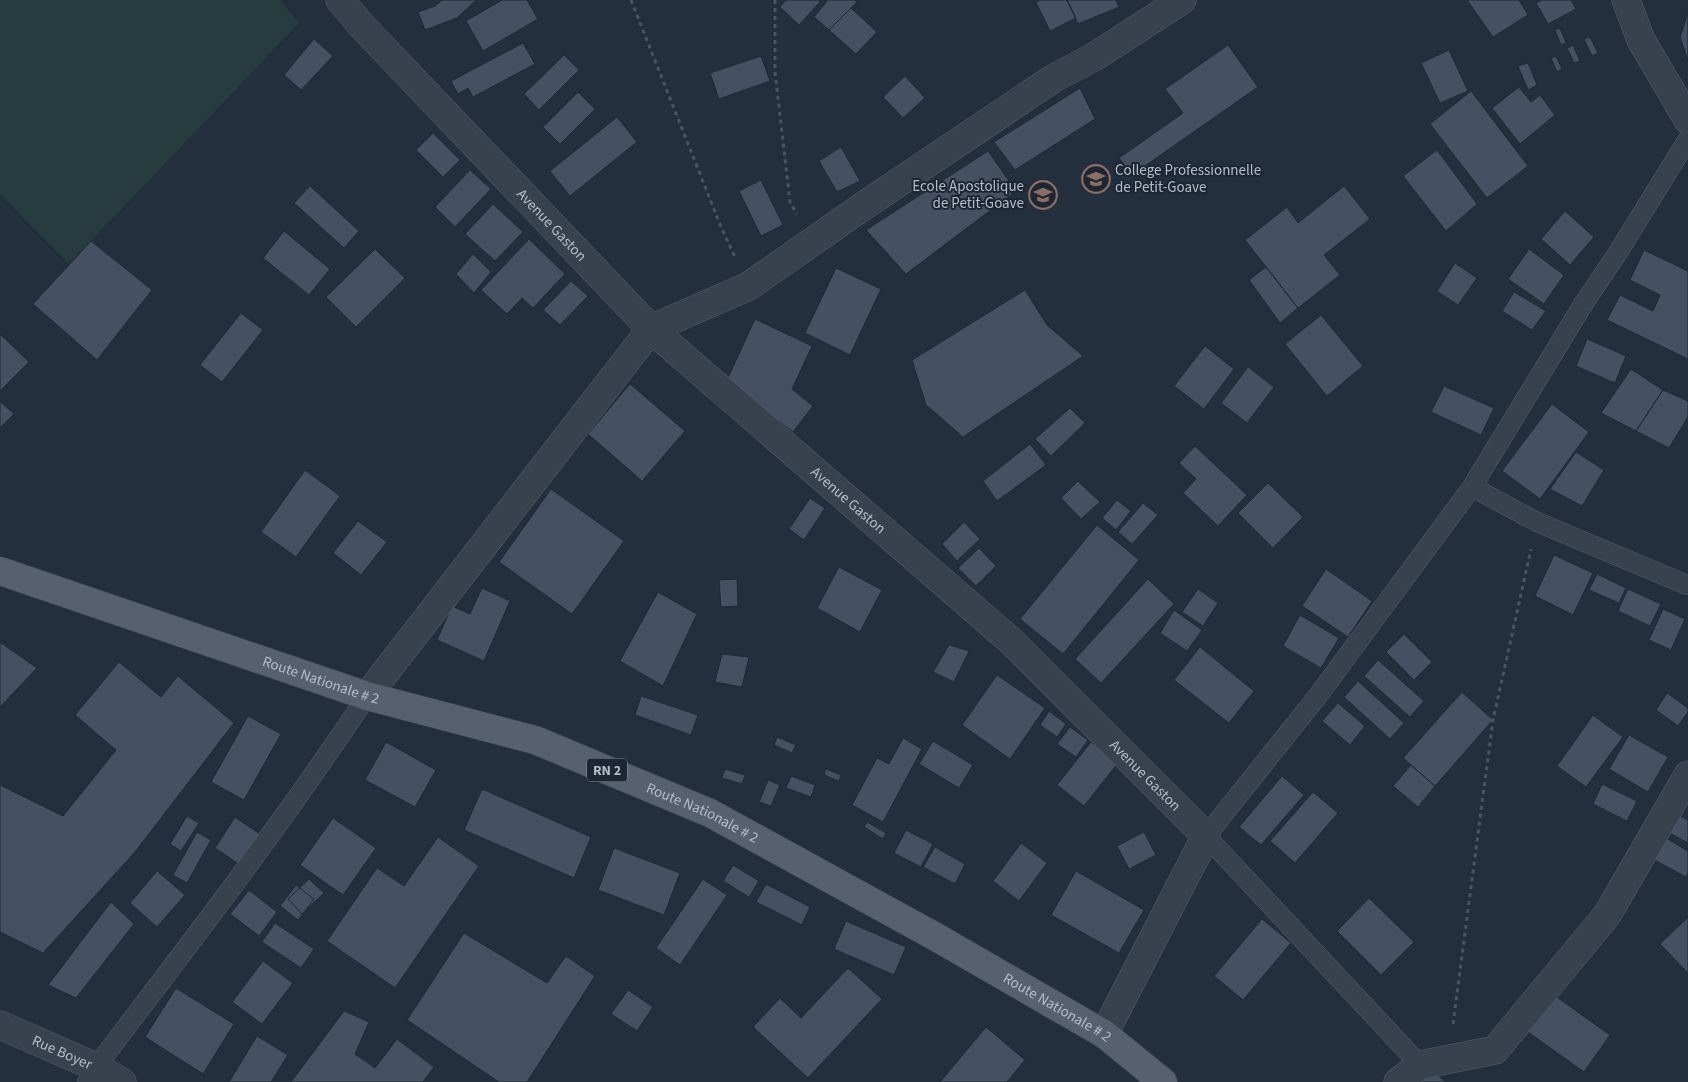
<svg xmlns="http://www.w3.org/2000/svg" width="1688" height="1082" font-family="'Source Sans 3',sans-serif">
	<style>
		.green { fill: #263c3f }
		.building { fill: #455162; stroke: #1f2835 }
		.lines { fill: none; stroke-linecap: round; stroke-linejoin: round }
		.service-casing { stroke: #565f6c; stroke-width: 20 }
		.minor-casing { stroke: #565f6c; stroke-width: 29 }
		.primary-casing { stroke: #414a57; stroke-width: 29 }
		.path { stroke: #44595c; stroke-width: 3; stroke-dasharray: 4 4; stroke-linecap: butt }
		.service { stroke: #38414e; stroke-width: 19 }
		.minor { stroke: #38414e; stroke-width: 28 }
		.primary { stroke: #56606e; stroke-width: 28 }
		.labels { text-anchor: middle; stroke-width: 4; stroke-linejoin: round; paint-order: stroke }
		.shield { fill: #1d2633; stroke: #878f9c; stroke-width: 1 }
		.shield-label { font-size: 14px; font-weight: bold; fill: #b4bcc9 }
		.poi-label { font-size: 15px; fill: #b4bcc9; stroke: #1d2633; text-anchor: start }
		.street-label { font-size: 15px; fill: #b4bcc9; stroke: #1d2633 }
	</style>
	<rect width="100%" height="100%" fill="#242f3e"/>
	<path class="green" d="M 0,0 L 280,0 L 299,23 L 69,264 L 0,194 Z"/>
	<path class="building" d="M 442,0 L 476,0 L 457,18 L 425,30 L 418,12 L 435,6 Z
		M 502,0 L 527,0 L 538,19 L 483,51 L 466,21 Z
		M 786,0 L 818,0 L 820,2 L 799,25 L 780,7 Z
		M 828,0 L 855,0 L 857,2 L 829,30 L 814,17 Z
		M 1040,0 L 1067,0 L 1076,18 L 1050,31 L 1036,2 Z
		M 1067,0 L 1116,0 L 1119,7 L 1078,24 Z
		M 1467,0 L 1519,0 L 1528,15 L 1493,37 Z
		M 1542,0 L 1571,0 L 1576,9 L 1548,24 L 1536,3 Z
		M 851,8 L 877,32 L 856,54 L 829,30 Z
		M 1688,13 L 1688,61 L 1680,37 Z
		M 1560,28 L 1566,43 L 1561,45 L 1555,30 Z
		M 1590,37 L 1598,53 L 1592,56 L 1584,39 Z
		M 314,39 L 333,56 L 301,90 L 284,75 Z
		M 523,43 L 535,64 L 473,97 L 468,88 L 458,94 L 451,81 Z
		M 1228,45 L 1258,87 L 1132,175 L 1119,158 L 1183,113 L 1165,89 Z
		M 1573,45 L 1580,61 L 1574,63 L 1567,48 Z
		M 1449,50 L 1468,91 L 1440,103 L 1421,63 Z
		M 564,55 L 579,70 L 539,110 L 524,94 Z
		M 761,56 L 770,81 L 719,99 L 710,73 Z
		M 1556,56 L 1562,69 L 1557,72 L 1551,58 Z
		M 1528,63 L 1537,85 L 1528,90 L 1518,66 Z
		M 905,76 L 925,98 L 903,118 L 883,97 Z
		M 1519,87 L 1531,102 L 1540,95 L 1555,115 L 1520,144 L 1492,108 Z
		M 1080,88 L 1095,119 L 1015,170 L 994,142 Z
		M 1471,91 L 1528,166 L 1487,198 L 1430,124 Z
		M 578,92 L 595,109 L 560,144 L 543,127 Z
		M 617,117 L 637,142 L 570,196 L 550,171 Z
		M 433,133 L 460,160 L 443,177 L 416,150 Z
		M 841,147 L 860,181 L 837,192 L 819,161 Z
		M 1437,150 L 1477,204 L 1446,231 L 1403,176 Z
		M 988,151 L 1016,191 L 906,274 L 866,230 Z
		M 470,170 L 491,189 L 455,227 L 435,207 Z
		M 761,180 L 783,225 L 761,236 L 739,191 Z
		M 310,186 L 359,231 L 344,248 L 294,203 Z
		M 1344,186 L 1370,219 L 1324,255 L 1340,275 L 1298,308 L 1245,240 L 1287,207 L 1298,223 Z
		M 493,204 L 523,232 L 495,261 L 465,234 Z
		M 1565,211 L 1594,237 L 1570,265 L 1541,239 Z
		M 284,231 L 330,269 L 309,295 L 263,258 Z
		M 529,239 L 565,274 L 533,308 L 522,298 L 507,314 L 481,290 Z
		M 91,241 L 152,290 L 97,360 L 33,304 Z
		M 375,249 L 405,278 L 356,327 L 326,297 Z
		M 1529,249 L 1564,275 L 1544,304 L 1508,279 Z
		M 1644,250 L 1688,271 L 1688,359 L 1607,320 L 1620,295 L 1653,311 L 1660,295 L 1630,280 Z
		M 473,254 L 491,272 L 474,293 L 456,274 Z
		M 1455,263 L 1477,278 L 1458,305 L 1437,291 Z
		M 1266,267 L 1298,308 L 1280,323 L 1249,280 Z
		M 836,268 L 881,289 L 850,355 L 805,333 Z
		M 571,281 L 588,296 L 560,325 L 543,310 Z
		M 1025,290 L 1047,325 L 1083,356 L 963,437 L 926,405 L 912,360 Z
		M 1514,292 L 1546,311 L 1532,330 L 1502,311 Z
		M 241,313 L 263,330 L 222,382 L 200,365 Z
		M 1321,315 L 1363,366 L 1327,396 L 1285,344 Z
		M 755,319 L 812,346 L 792,389 L 813,406 L 793,432 L 727,380 Z
		M 1,335 L 29,362 L 0,391 L 0,336 Z
		M 1587,339 L 1626,356 L 1615,383 L 1576,366 Z
		M 1205,346 L 1234,369 L 1204,409 L 1174,386 Z
		M 1248,367 L 1274,387 L 1247,423 L 1221,403 Z
		M 1631,369 L 1663,390 L 1636,431 L 1601,413 Z
		M 630,384 L 685,431 L 642,481 L 588,434 Z
		M 1444,386 L 1494,408 L 1481,435 L 1431,412 Z
		M 1663,390 L 1688,401 L 1688,417 L 1669,448 L 1636,431 Z
		M 0,401 L 14,414 L 0,428 Z
		M 1552,404 L 1589,432 L 1540,499 L 1502,471 Z
		M 1070,408 L 1085,423 L 1051,456 L 1035,439 Z
		M 1030,444 L 1046,465 L 997,501 L 983,481 Z
		M 1195,446 L 1247,495 L 1218,526 L 1183,493 L 1196,479 L 1179,463 Z
		M 1576,452 L 1604,470 L 1582,506 L 1550,489 Z
		M 305,470 L 340,496 L 296,557 L 261,532 Z
		M 1078,481 L 1100,502 L 1081,519 L 1061,498 Z
		M 1268,483 L 1303,517 L 1273,548 L 1238,513 Z
		M 551,489 L 624,541 L 572,614 L 499,562 Z
		M 810,498 L 825,508 L 804,540 L 789,529 Z
		M 1117,500 L 1131,511 L 1116,530 L 1102,518 Z
		M 1143,503 L 1158,515 L 1132,544 L 1118,532 Z
		M 358,521 L 387,542 L 361,575 L 333,553 Z
		M 964,522 L 980,539 L 957,561 L 942,544 Z
		M 1097,525 L 1139,560 L 1063,654 L 1020,619 Z
		M 979,548 L 996,566 L 976,586 L 958,568 Z
		M 1554,555 L 1593,573 L 1573,615 L 1535,596 Z
		M 839,567 L 882,590 L 860,632 L 817,608 Z
		M 1326,569 L 1372,601 L 1348,637 L 1302,606 Z
		M 1597,574 L 1626,588 L 1619,603 L 1589,590 Z
		M 737,579 L 738,606 L 721,607 L 719,580 Z
		M 1148,579 L 1174,604 L 1101,683 L 1075,659 Z
		M 482,588 L 510,601 L 484,661 L 437,640 L 452,606 L 470,614 Z
		M 1198,589 L 1218,603 L 1203,626 L 1182,612 Z
		M 1628,589 L 1661,604 L 1650,626 L 1618,611 Z
		M 658,592 L 697,614 L 663,686 L 620,661 Z
		M 1663,609 L 1685,619 L 1671,650 L 1649,640 Z
		M 1174,610 L 1202,630 L 1187,651 L 1160,633 Z
		M 1300,615 L 1339,638 L 1321,668 L 1283,646 Z
		M 1404,634 L 1432,662 L 1414,680 L 1386,652 Z
		M 0,642 L 37,668 L 0,707 Z
		M 949,645 L 969,651 L 954,682 L 933,672 Z
		M 1200,647 L 1254,691 L 1229,723 L 1174,680 Z
		M 722,654 L 749,657 L 742,687 L 715,682 Z
		M 1378,660 L 1424,701 L 1410,717 L 1364,676 Z
		M 119,662 L 161,697 L 178,676 L 234,723 L 135,852 L 43,953 L 0,932 L 0,785 L 63,816 L 116,750 L 75,715 Z
		M 997,675 L 1045,708 L 1010,759 L 962,725 Z
		M 1358,681 L 1404,723 L 1390,739 L 1344,697 Z
		M 1462,692 L 1493,720 L 1435,786 L 1403,758 Z
		M 1667,693 L 1688,708 L 1688,712 L 1678,726 L 1656,710 Z
		M 641,696 L 698,715 L 691,735 L 635,715 Z
		M 1338,703 L 1365,726 L 1350,745 L 1322,721 Z
		M 1049,711 L 1066,724 L 1057,737 L 1040,725 Z
		M 1593,715 L 1623,737 L 1586,787 L 1557,766 Z
		M 248,716 L 281,734 L 244,800 L 211,782 Z
		M 1070,727 L 1088,740 L 1076,757 L 1057,744 Z
		M 1629,735 L 1668,757 L 1648,792 L 1609,769 Z
		M 777,737 L 796,745 L 792,753 L 774,745 Z
		M 903,738 L 922,749 L 883,822 L 852,805 L 877,758 L 889,764 Z
		M 933,741 L 973,765 L 959,788 L 919,764 Z
		M 386,742 L 436,770 L 415,807 L 365,780 Z
		M 1091,742 L 1118,763 L 1084,806 L 1057,785 Z
		M 1411,765 L 1435,786 L 1418,807 L 1393,786 Z
		M 725,769 L 745,775 L 742,784 L 722,778 Z
		M 826,769 L 841,775 L 839,781 L 824,775 Z
		M 791,776 L 815,785 L 811,797 L 786,788 Z
		M 1282,776 L 1304,795 L 1261,845 L 1239,827 Z
		M 768,780 L 780,785 L 771,806 L 759,802 Z
		M 1602,784 L 1637,801 L 1627,821 L 1593,804 Z
		M 482,789 L 591,837 L 574,878 L 464,830 Z
		M 1313,792 L 1338,813 L 1295,863 L 1270,841 Z
		M 1674,812 L 1688,820 L 1688,843 L 1664,830 Z
		M 187,816 L 199,823 L 181,851 L 170,844 Z
		M 235,817 L 260,834 L 240,865 L 215,848 Z
		M 333,818 L 376,848 L 343,895 L 300,865 Z
		M 867,822 L 886,833 L 883,839 L 864,827 Z
		M 906,830 L 933,844 L 921,867 L 894,853 Z
		M 197,832 L 211,840 L 187,883 L 173,875 Z
		M 1144,832 L 1156,855 L 1129,869 L 1117,846 Z
		M 1661,835 L 1688,851 L 1688,873 L 1686,877 L 1649,857 Z
		M 438,837 L 479,866 L 395,988 L 327,941 L 377,868 L 404,886 Z
		M 1021,843 L 1047,863 L 1019,901 L 993,881 Z
		M 935,847 L 965,864 L 955,884 L 923,867 Z
		M 614,848 L 680,873 L 664,915 L 598,890 Z
		M 733,865 L 759,881 L 749,897 L 723,881 Z
		M 157,871 L 185,895 L 157,927 L 130,903 Z
		M 1076,871 L 1144,910 L 1119,953 L 1051,915 Z
		M 309,879 L 324,893 L 302,914 L 288,899 Z
		M 703,879 L 727,895 L 680,965 L 656,948 Z
		M 766,884 L 810,907 L 802,925 L 756,902 Z
		M 296,885 L 314,899 L 298,920 L 280,906 Z
		M 249,890 L 277,912 L 259,936 L 230,914 Z
		M 1369,898 L 1414,942 L 1381,975 L 1337,931 Z
		M 111,902 L 134,924 L 76,998 L 48,985 Z
		M 1688,917 L 1688,973 L 1660,944 Z
		M 1262,919 L 1291,943 L 1243,1000 L 1214,976 Z
		M 846,921 L 906,947 L 894,975 L 834,949 Z
		M 275,923 L 314,949 L 301,968 L 262,942 Z
		M 464,933 L 547,983 L 566,956 L 595,976 L 527,1082 L 499,1082 L 407,1020 Z
		M 263,961 L 293,983 L 262,1024 L 232,1002 Z
		M 848,968 L 882,999 L 808,1078 L 753,1027 L 780,998 L 801,1018 Z
		M 176,988 L 234,1024 L 203,1074 L 145,1037 Z
		M 628,990 L 653,1007 L 637,1031 L 611,1014 Z
		M 1554,995 L 1610,1035 L 1584,1072 L 1528,1032 Z
		M 344,1011 L 369,1022 L 355,1054 L 375,1068 L 397,1039 L 434,1067 L 423,1082 L 291,1082 Z
		M 986,1027 L 1025,1060 L 1007,1082 L 940,1082 Z
		M 257,1036 L 288,1055 L 271,1082 L 229,1082 Z
		M 1431,1070 L 1446,1082 L 1422,1082 Z"/>
	<g class="lines">
		<defs>
			<path id="service" d="M 1687,585 L 1537,522 L 1472,487 L 1584,303 L 1617,254 L 1688,139
				M 1420,1065 L 1206,836 L 1317,697 L 1472,487
				M 87,1082 L 96,1067 C 189,945 282,824 367,696"/>
			<g id="minor">
				<path id="s1" d="M 340,0 L 361,25 L 651,329 L 1011,641 L 1206,836 L 1104,1034"/>
				<path d="M 1626,0 L 1641,40 L 1688,120"/>
				<path d="M 367,696 L 651,329 L 749,286 L 865,205 L 1054,78 L 1094,57 L 1182,0"/>
				<path id="s2" d="M 0,1025 L 96,1067 L 122,1082"/>
				<path d="M 1398,1082 L 1420,1065 L 1495,1050 L 1607,915 L 1688,775"/>
			</g>
			<g id="primary">
				<path id="s3" d="M 0,571 L 367,696 L 535,740 L 710,813 L 936,937 L 1104,1034 L 1163,1082"/>
			</g>
		</defs>
		<use href="#service" class="service-casing"/>
		<use href="#minor" class="minor-casing"/>
		<use href="#primary" class="primary-casing"/>
		<path class="path" d="M 631,0 L 721,227 L 735,257
			M 775,0 L 775,72 L 790,202 L 797,214
			M 1453,1024 L 1493,720 L 1531,549"/>
		<use href="#service" class="service"/>
		<use href="#minor" class="minor"/>
		<use href="#primary" class="primary"/>
	</g>
	<defs>
		<symbol id="school-ring" viewBox="-11 -11 22 22"><circle r="9.5" fill="#1d2633" stroke="#8d6e63" stroke-width="1.5"/><path d="M0-5L7-2L0 1L-7-2ZM-4 1L0 2.5L4 1V4Q0 6-4 4Z" fill="#8d6e63"/></symbol>
	</defs>
	<g fill-rule="evenodd">
		<use href="#school-ring" x="1080" y="163" width="32" height="32"/>
		<use href="#school-ring" x="1027" y="179" width="32" height="32"/>
	</g>
	<g class="labels">
		<rect class="shield" x="587" y="758.5" width="40" height="23" rx="4"/>
		<g class="shield-label">
			<text x="607" y="775">RN 2</text>
		</g>
		<g class="poi-label">
			<text x="1115" y="175">College Professionnelle<tspan x="1115" dy="17">de Petit-Goave</tspan></text>
			<text x="1024" y="191" text-anchor="end">Ecole Apostolique<tspan x="1024" dy="17">de Petit-Goave</tspan></text>
		</g>
		<g class="street-label">
			<text dy="5" stroke="none"><textPath href="#s1" startOffset="309">Avenue Gaston</textPath></text>
			<text dy="5" stroke="none"><textPath href="#s1" startOffset="714">Avenue Gaston</textPath></text>
			<text dy="5" stroke="none"><textPath href="#s3" startOffset="339">Route Nationale # 2</textPath></text>
			<text dy="5" stroke="none"><textPath href="#s1" startOffset="1119">Avenue Gaston</textPath></text>
			<text dy="5" stroke="none"><textPath href="#s3" startOffset="744">Route Nationale # 2</textPath></text>
			<text dy="5" stroke="none"><textPath href="#s3" startOffset="1149">Route Nationale # 2</textPath></text>
			<text dy="5" stroke="none"><textPath href="#s2" startOffset="68">Rue Boyer</textPath></text>
		</g>
	</g>
</svg>
